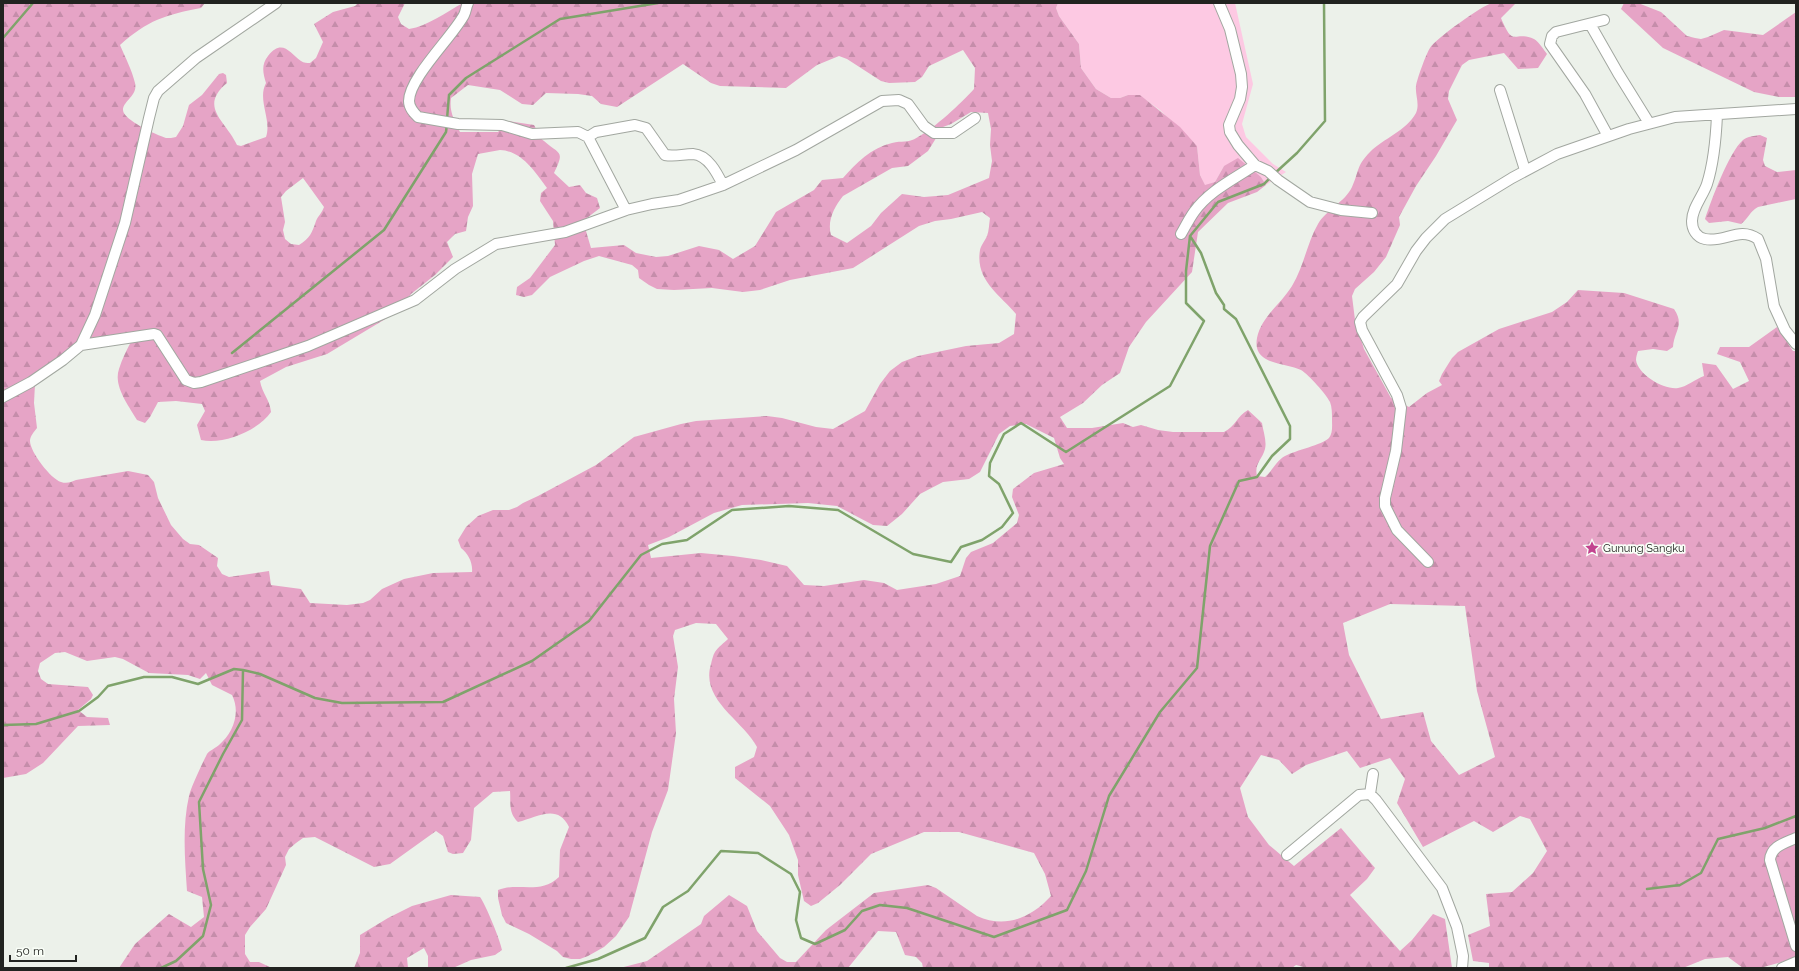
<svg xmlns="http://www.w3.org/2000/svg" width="1799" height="971" font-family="Raleway,sans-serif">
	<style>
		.grass { fill: #fdc9e3 }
		.forest { fill: url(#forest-firs); fill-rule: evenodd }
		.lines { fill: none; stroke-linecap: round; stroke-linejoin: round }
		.stream { stroke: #7fa36b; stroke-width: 2.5 }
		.minor-casing { stroke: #a2a7a0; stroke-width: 12 }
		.minor { stroke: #fff; stroke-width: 10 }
		.labels { text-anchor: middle; stroke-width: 3.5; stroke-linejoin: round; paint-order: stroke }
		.poi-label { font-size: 11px; fill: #212320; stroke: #f9fef7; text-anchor: start }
	</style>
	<defs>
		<pattern id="forest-firs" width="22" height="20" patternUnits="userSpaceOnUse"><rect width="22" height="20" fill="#e6a4c6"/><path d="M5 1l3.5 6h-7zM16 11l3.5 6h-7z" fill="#c58daa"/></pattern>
	</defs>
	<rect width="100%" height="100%" fill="#ecf1ea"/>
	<path class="grass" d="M 1058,3 L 1235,3 L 1253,84 L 1242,124 L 1246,137 L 1273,164 L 1286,172 L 1266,185 L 1261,177 L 1224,166 L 1215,182 L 1205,186 L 1200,175 L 1197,146 L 1160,110 L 1146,100 L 1128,95 L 1120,98 L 1111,98 L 1096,89 L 1081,68 L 1079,44 L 1059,16 L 1056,8 Z"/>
	<path class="forest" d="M 3,3 L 205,3 L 201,8 C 165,15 148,20 120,45 C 125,57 132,70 135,83 C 138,96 123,101 123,110 C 123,120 157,135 166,138 C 169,138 173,138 176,137 L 183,126 L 189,105 L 202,95 L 219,74 L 223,73 L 226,75 L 227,83 C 198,107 226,121 237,145 L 241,146 L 266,137 C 272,120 257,100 266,83 C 263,73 261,65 268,56 C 282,38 290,53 301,61 C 304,63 307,63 310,63 L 316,58 L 323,42 L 314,24 L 333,12 L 355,6 L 358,3 L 405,3 L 398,17 L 401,24 L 409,29 C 428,26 446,12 463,3 L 1058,3 L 1056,8 L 1059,16 L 1079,44 L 1081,68 L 1096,89 L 1111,98 L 1120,98 L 1128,95 L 1140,95 L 1180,127 L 1197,146 L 1200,175 L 1205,185 L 1215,182 L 1224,166 L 1238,158 L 1261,177 L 1266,185 L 1257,192 L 1228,203 L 1198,232 L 1192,272 L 1146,322 L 1129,347 L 1120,373 L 1102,385 L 1083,403 L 1060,417 L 1067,428 L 1092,428 L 1123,423 L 1133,427 L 1141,425 L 1158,430 L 1173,432 L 1224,432 C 1235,427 1237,416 1248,410 L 1262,423 C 1263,431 1267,441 1265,449 C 1262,460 1254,464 1257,476 L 1265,477 C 1272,471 1277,460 1285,456 C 1296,450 1322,445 1329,438 C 1333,433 1332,425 1332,419 C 1332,414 1332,407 1330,402 C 1326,394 1309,375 1301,370 C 1286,362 1252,366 1257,338 C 1261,317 1281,304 1292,286 C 1304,266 1307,243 1318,224 C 1326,210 1345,202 1352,187 C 1359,172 1356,166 1370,152 C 1383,139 1407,130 1416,113 C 1420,104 1415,95 1416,86 C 1417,79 1426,54 1430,48 C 1435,39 1483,5 1492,3 C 1499,2 1508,3 1516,3 L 1501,18 C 1514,49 1513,30 1534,39 C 1539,42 1544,50 1547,54 L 1538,68 L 1518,69 L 1504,53 L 1469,60 L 1462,65 L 1449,91 L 1448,99 L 1457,120 L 1436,156 L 1416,186 L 1399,217 L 1400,225 L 1386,257 L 1374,272 L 1355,289 L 1352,296 L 1355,320 L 1364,349 L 1391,398 L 1409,407 L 1427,393 L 1442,385 L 1439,381 L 1442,374 L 1452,358 L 1458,352 L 1499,329 L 1552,312 L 1567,302 L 1578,290 L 1624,293 L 1674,309 C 1685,325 1674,331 1673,347 L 1667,351 L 1653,349 L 1638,351 C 1637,354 1636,357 1636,360 C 1638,375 1664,390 1678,388 C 1686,387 1696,379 1704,376 L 1702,363 L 1716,365 L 1733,389 L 1749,381 L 1740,362 L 1717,354 L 1720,347 L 1749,347 L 1777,327 L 1793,351 L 1796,351 L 1796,958 L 1760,968 L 1743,968 L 1728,957 L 1705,959 L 1683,968 L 1489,968 L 1489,963 L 1473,961 L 1468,935 L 1490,926 L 1486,894 L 1512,892 L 1533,873 L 1547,851 L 1530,819 L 1520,816 L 1493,832 L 1474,821 L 1423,847 L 1397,803 L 1405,779 L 1390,758 L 1360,768 L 1347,751 L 1306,765 L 1292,774 L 1279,760 L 1261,755 L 1240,788 L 1248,817 L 1269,845 L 1294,866 L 1341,828 L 1375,868 L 1367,879 L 1350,895 L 1400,951 L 1412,940 L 1433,914 L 1445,919 L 1452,968 L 1307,968 L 1296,965 L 1292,968 L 923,968 L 922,963 L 916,957 L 905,955 L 896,932 L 878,931 L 848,968 L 620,968 L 647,961 L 701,924 L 704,916 L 729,895 L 747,906 L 757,931 L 780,958 L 787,962 L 796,962 L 826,930 L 874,893 L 928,885 L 936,888 L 977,916 C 1005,929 1031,918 1051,896 L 1045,874 L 1034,853 L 959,832 L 924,832 L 871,854 L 840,885 L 818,903 L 811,906 L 804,901 L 798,875 L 798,860 L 789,835 L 770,806 L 735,778 L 735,767 L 754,757 L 757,747 C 743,720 700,700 711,664 C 712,660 713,655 715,652 C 718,647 724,643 728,639 L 716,624 L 696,623 L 675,630 L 673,636 L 678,667 L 674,699 L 676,733 L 668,790 L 652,832 L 629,917 L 616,936 L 604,947 L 588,956 L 580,959 L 571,959 L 563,957 L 557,951 L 529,934 L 506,923 L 502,915 L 498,898 L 498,890 C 519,882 540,895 559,877 L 560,850 L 569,827 C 558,803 537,817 518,822 C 508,812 511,803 510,791 L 493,792 L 474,808 L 471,840 L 463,853 L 453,854 L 448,852 L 443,836 L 436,831 L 390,864 L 374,867 L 315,837 L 303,838 L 296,843 L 289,849 L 285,857 L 286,865 L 266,909 L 250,927 L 245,935 L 245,954 L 250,962 L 259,962 L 272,968 L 119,968 L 135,944 L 169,914 L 191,927 L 204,917 L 202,897 L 187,891 C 185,860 182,827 189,796 C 191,787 203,762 207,754 C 210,750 216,748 219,745 C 233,733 241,713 232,695 L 212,685 L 206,673 L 200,679 L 188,675 L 149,673 L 123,659 L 115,657 L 87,661 L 65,652 L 55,653 L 40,663 L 38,671 L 41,679 L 48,684 L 88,687 L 93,695 L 91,699 L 78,710 L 87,717 L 108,718 L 110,725 L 78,726 L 43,763 L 26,774 L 3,778 ZM 963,50 L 975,68 L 974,89 C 960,104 936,127 918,137 C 907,144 902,140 892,143 C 871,148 856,163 843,178 L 822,180 L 814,190 L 776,212 L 755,246 L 733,259 L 719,250 L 699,246 L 668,256 L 656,257 L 636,253 L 624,245 L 591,248 L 583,221 L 600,208 L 597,198 L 586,193 L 580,185 L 569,187 L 554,173 C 565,150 560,155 544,141 C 539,138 537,130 534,125 L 508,121 L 498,132 L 460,132 C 454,120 449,111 451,98 L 468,85 L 500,90 L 522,104 L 533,105 L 546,93 L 578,94 L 592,96 L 601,104 L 617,107 L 683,64 L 711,83 L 720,86 L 786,88 L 817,65 L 839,56 L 847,59 L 881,81 L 889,83 L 915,82 L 922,77 L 929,66 ZM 971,112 L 988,113 L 991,129 L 990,145 L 992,161 L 989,178 L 948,195 L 924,197 L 902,194 L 881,213 L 871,226 L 847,243 L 831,235 C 827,221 834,207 843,196 L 892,168 L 908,166 L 928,151 L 943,127 L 951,124 ZM 500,150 C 522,151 535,172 547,188 L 541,193 L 540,201 L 553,221 L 555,245 L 530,278 L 517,287 L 516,295 L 524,297 L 532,295 L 550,277 L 584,261 L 599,256 L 632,265 L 638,270 L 639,278 L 649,285 L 657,289 L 674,290 L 712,288 L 743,292 L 760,290 L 790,280 L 853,268 L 919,226 L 935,221 L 951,219 L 982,212 L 990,218 C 989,224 989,231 987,236 C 985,241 981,245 980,250 C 975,280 999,294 1016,314 L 1014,334 L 999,343 L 966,346 L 918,356 L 902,362 L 890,371 L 880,384 L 865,411 L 833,429 L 816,427 L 782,418 L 767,416 L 696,421 L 681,424 L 634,437 L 596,465 L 538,496 L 523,503 L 517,507 L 509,510 L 493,510 L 478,516 L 466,527 L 458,540 L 461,548 C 468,553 473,563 472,572 L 433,573 L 404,579 L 382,589 L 370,600 L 363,603 L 347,605 L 310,603 L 301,589 L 271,585 L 269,571 L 229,577 L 222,574 L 217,566 L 218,558 L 199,545 L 190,544 L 183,539 L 171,525 L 158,498 L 154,482 L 148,475 L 128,471 L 76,480 C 71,482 67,484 61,482 C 51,479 30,452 30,441 C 30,436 34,432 37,428 L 34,403 L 35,384 L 90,341 L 123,333 L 132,340 C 127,349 122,359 119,369 C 113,386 129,406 137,420 L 145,423 L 150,417 L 158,402 L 176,401 L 202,404 L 205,411 L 197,425 L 201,440 C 223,445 258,431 271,412 C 270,400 262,393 260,381 L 286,367 L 327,354 L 392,315 L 411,294 L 435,275 L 453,257 L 447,242 L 455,234 L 466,231 L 468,217 L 473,206 L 472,174 L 478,154 ZM 303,178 L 324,207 C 322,213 318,216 316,221 C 312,233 310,238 299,245 L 291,244 L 285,239 L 283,230 L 285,222 L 281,197 L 286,191 ZM 1026,424 L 1054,438 L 1060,458 L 1064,464 L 1034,473 L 1013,489 L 1012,497 L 1019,515 L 1017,523 L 993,543 L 971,552 L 966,558 L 960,576 L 936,584 L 897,590 L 884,583 L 864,580 L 824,586 L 804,585 L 787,566 L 761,560 L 733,556 L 701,553 L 651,558 L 648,545 L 669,537 L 714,513 L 742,505 L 808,503 L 837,506 L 873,525 L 887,526 L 902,514 L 920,494 L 943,482 L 969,479 L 980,472 L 999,434 L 1010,426 ZM 1390,604 L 1465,606 L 1477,691 L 1495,757 L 1459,775 L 1431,741 L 1423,712 L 1381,719 L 1349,655 L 1343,623 Z
		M 1624,3 L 1638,3 L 1661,12 L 1687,36 L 1695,38 L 1701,39 L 1708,37 L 1724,30 L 1763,35 L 1796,12 L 1796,97 L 1779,97 L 1754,92 L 1663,48 L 1621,9 Z
		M 1760,135 L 1767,138 L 1763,160 L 1765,166 L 1777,172 L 1796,170 L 1796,199 L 1758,207 C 1750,211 1748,219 1741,224 L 1728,221 L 1709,223 L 1705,219 C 1711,201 1729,152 1743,140 C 1748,136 1754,136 1760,135 Z
		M 451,895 L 480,897 C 485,903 501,942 502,950 L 495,955 L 471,960 L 453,968 L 428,968 L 428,956 L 424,948 L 407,958 L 408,968 L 354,968 L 360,953 L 360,935 L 388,918 L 412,906 Z"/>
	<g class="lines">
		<path class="stream" d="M 3,38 L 33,3
			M 447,119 L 449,95 L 466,78 L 560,19 L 658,3
			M 1274,174 L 1297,153 L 1325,121 L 1324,3
			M 232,353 L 384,230 L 446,132 L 447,124
			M 3,725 L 36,724 L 79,711 L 98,697 L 108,686 L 144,677 L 172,677 L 198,684 L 234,669 L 243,670
			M 1647,889 L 1680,885 L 1701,873 L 1718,839 L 1765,828 L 1796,816
			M 161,968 L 176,961 L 203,936 L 211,905 L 203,869 L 199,802 L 223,754 L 242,720 L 243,670 L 260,674 L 315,698 L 342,703 L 443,702 L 532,661 L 589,621 L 641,555 L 662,544 L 687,540 L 732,510 L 789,506 L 838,510 L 913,554 L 951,562 L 961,547 L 982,540 L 1002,527 L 1013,513 L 999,484 L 989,476 L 990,463 L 1004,434 L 1021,423 L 1066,452 L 1170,386 L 1204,321 L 1186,303 L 1186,271 L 1190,236 L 1218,202 L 1264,184 L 1270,178
			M 566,968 L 598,959 L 645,938 L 663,907 L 688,891 L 721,851 L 758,853 L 791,874 L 800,892 L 796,920 L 801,938 L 815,944 L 845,930 L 862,911 L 880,905 L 907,908 L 994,937 L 1067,910 L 1086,871 L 1109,796 L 1160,712 L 1197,668 L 1210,546 L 1239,481 L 1257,477 L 1272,456 L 1290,439 L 1290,426 L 1236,319 L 1224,309 L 1224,305 L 1216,293 L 1201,253 L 1190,236"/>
		<defs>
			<path id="minor" d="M 468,3 C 466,7 466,11 464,15 C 453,36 409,78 409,101 C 409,108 414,113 418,117 L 458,124 L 502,125 L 532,134 L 578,132 L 588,137 L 596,132 L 635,125 L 646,128 L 665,155 C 675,157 683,154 693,154 C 708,155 717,173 723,185
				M 1219,3 L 1230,29 L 1241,74 L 1242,87 L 1240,99 L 1229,125 L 1230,132 L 1238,145 L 1255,165 L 1268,171 L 1278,180 L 1310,202 L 1341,210 L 1372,213
				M 1604,20 L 1556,32 L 1552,36 L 1550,44 L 1585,94 L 1608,136
				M 1590,24 L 1618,73 L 1649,123
				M 1500,90 L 1525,170
				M 1717,115 C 1716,138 1714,162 1707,184 C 1703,196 1692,208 1692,221 C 1692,229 1696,237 1705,239 C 1725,243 1739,226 1758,239 L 1766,259 L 1774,306 L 1785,330 L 1796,344
				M 588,137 L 626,210
				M 1181,234 C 1185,227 1189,219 1194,212 C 1209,191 1234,179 1255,165
				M 81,345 L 154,334 L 157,335 L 186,380 L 194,383 L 201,382 L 308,346 L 415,300 L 455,269 L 496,244 L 565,232 L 626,210 L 652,204 L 679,200 L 723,185 L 796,150 L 882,101 L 899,100 L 908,104 L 924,126 L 934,133 L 953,133 L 975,118
				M 3,397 L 31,382 L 63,360 L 81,345 L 95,315 L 125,223 L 149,118 L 154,98 L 158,91 L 196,58 L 276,3
				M 1428,562 L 1397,530 L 1385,506 L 1385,498 L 1396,451 L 1401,408 L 1397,395 L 1362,330 L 1360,322 L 1363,317 L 1397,284 L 1416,251 L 1426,238 L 1445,219 L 1512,178 L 1557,154 L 1629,129 L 1675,117 L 1796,109
				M 1373,774 L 1370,794 L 1376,800 L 1442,888 L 1457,927 L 1463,956 L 1462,968
				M 1796,838 C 1785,843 1771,846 1770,860 L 1796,946
				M 1287,855 L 1359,795 L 1370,794
				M 1782,968 L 1796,962"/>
		</defs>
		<use href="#minor" class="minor-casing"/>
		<use href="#minor" class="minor"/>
	</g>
	<defs>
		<symbol id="sight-bare" viewBox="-9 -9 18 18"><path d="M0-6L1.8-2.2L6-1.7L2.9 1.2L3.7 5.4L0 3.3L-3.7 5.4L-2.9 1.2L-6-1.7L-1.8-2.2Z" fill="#c2438f" stroke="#f9fef7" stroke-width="2.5" paint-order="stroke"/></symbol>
	</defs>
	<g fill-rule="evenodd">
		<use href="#sight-bare" x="1582" y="538" width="20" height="20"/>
	</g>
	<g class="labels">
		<g class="poi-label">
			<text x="1603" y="552">Gunung Sangku</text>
		</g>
	</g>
	<rect width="1799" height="971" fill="none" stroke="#212320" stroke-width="8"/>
	<path d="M10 955v6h66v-6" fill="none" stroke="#212320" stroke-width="2"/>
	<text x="16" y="955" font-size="12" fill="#212320" stroke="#f9fef7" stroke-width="3" paint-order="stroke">50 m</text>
</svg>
